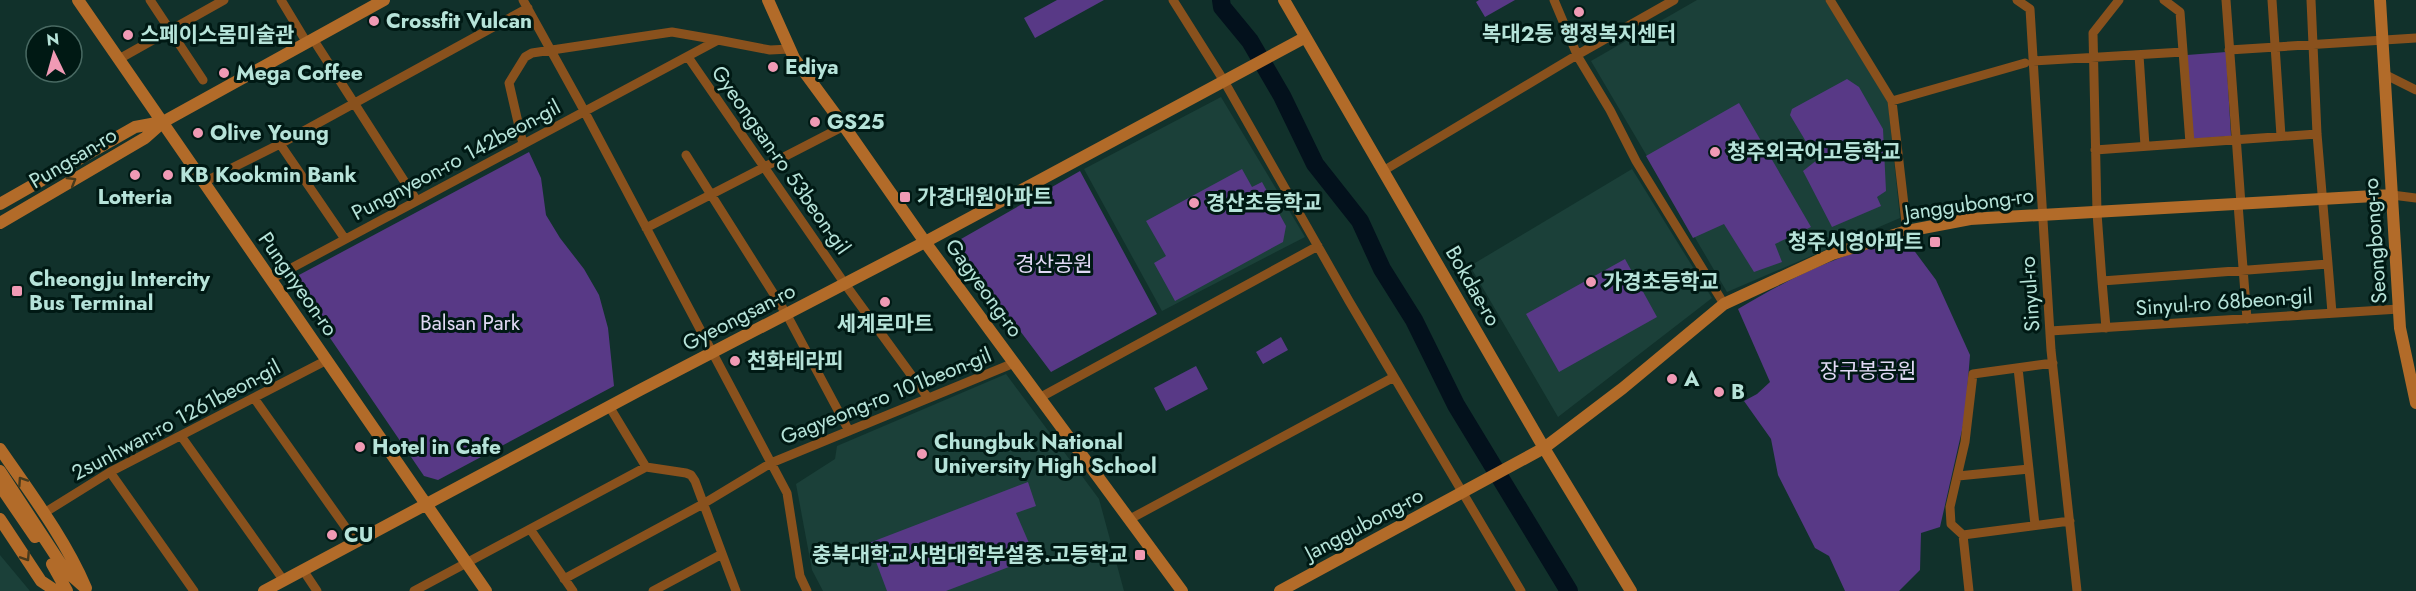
<svg xmlns="http://www.w3.org/2000/svg" width="2416" height="591" font-family="Jost,'Noto Sans KR',sans-serif">
	<style>
		.built { fill: #1b4039 }
		.park { fill: #583986 }
		.lines { fill: none; stroke-linecap: round; stroke-linejoin: round }
		.river { stroke: #03111c; stroke-width: 18 }
		.street { stroke: #89511d; stroke-width: 9 }
		.secondary { stroke: #b26b29; stroke-width: 12 }
		.oneway { stroke: #473a1c }
		.poi-dot { fill: #f09ab5; stroke: #001914; stroke-width: 2 }
		.labels { text-anchor: middle; stroke-width: 6; stroke-linejoin: round; paint-order: stroke }
		.poi-label { font-size: 21px; font-weight: bold; fill: #b6e3d9; stroke: #001914; text-anchor: start }
		.street-label { font-size: 21px; fill: #b6e3d9; stroke: #001914 }
		.park-label { font-size: 21px; fill: #e1d9f5; stroke: #001914 }
	</style>
	<rect width="100%" height="100%" fill="#11312b"/>
	<path class="built" d="M 1697,0 L 1825,0 L 1888,102 L 1900,218 L 1727,292 L 1591,61 Z
		M 1221,97 L 1305,237 L 1162,311 L 1084,169 Z
		M 1632,169 L 1712,298 L 1558,417 L 1470,266 Z
		M 1006,374 L 1099,499 L 1124,591 L 823,591 L 812,570 L 796,484 L 835,459 L 837,446 Z
		M 0,555 L 30,591 L 0,591 Z"/>
	<path class="park" d="M 1057,0 L 1104,0 L 1035,38 L 1024,18 Z
		M 1479,0 L 1515,0 L 1485,17 L 1476,2 Z
		M 2226,52 L 2231,136 L 2193,139 L 2187,55 Z
		M 1847,79 L 1859,87 L 1883,129 L 1886,191 L 1877,197 L 1881,206 L 1832,227 L 1803,171 L 1817,160 L 1790,115 L 1792,109 Z
		M 1739,103 L 1811,227 L 1775,244 L 1782,262 L 1754,272 L 1724,224 L 1693,238 L 1646,156 Z
		M 529,152 L 541,178 L 546,215 L 560,238 L 584,269 L 599,295 L 608,328 L 614,386 L 438,480 L 424,476 L 296,288 L 299,275 Z
		M 1242,169 L 1252,187 L 1262,182 L 1286,226 L 1283,242 L 1175,301 L 1154,263 L 1166,256 L 1146,221 Z
		M 1080,171 L 1157,314 L 1051,372 L 954,243 Z
		M 1907,241 L 1936,280 L 1970,355 L 1965,417 L 1940,527 L 1921,533 L 1920,570 L 1899,591 L 1845,591 L 1829,556 L 1815,548 L 1778,475 L 1771,439 L 1744,401 L 1757,394 L 1770,382 L 1738,309 C 1789,279 1847,248 1907,241 Z
		M 1625,259 L 1657,317 L 1559,372 L 1526,314 Z
		M 1281,337 L 1288,350 L 1263,364 L 1256,352 Z
		M 1196,366 L 1208,389 L 1166,411 L 1154,388 Z
		M 1028,482 L 1036,506 L 1016,513 L 1035,557 L 946,591 L 887,591 L 869,543 Z"/>
	<g class="lines">
		<path class="river" d="M 1221,0 L 1222,7 L 1250,41 L 1282,96 L 1315,164 L 1360,221 L 1382,269 L 1414,320 L 1456,405 L 1569,591"/>
		<path class="street" d="M 150,0 L 203,80
			M 281,0 L 307,43
			M 523,0 L 580,103 L 787,493 L 800,576 L 807,591
			M 1173,0 L 1224,81 L 1349,301 L 1521,591
			M 1554,0 L 1578,57 L 1610,110 L 1636,161 L 1724,304
			M 1830,0 L 1892,101 L 1907,231
			M 2017,0 L 2030,9 L 2051,350 L 2077,591
			M 2164,0 L 2180,12 L 2190,143
			M 2226,0 L 2241,204
			M 2272,0 L 2281,136
			M 313,39 L 417,201
			M 2229,50 L 2416,38
			M 2139,55 L 2145,146
			M 688,57 L 845,284 L 928,398
			M 119,59 L 224,0
			M 2033,61 L 2183,52
			M 2384,74 L 2416,90
			M 1892,101 L 2025,63
			M 280,144 L 345,239
			M 523,144 L 509,83 L 525,57 L 532,53 L 672,32 L 718,40
			M 2095,150 L 2317,134
			M 686,155 L 787,315 L 849,431
			M 1383,171 L 1577,55 L 1674,0
			M 204,182 L 280,144 L 528,8
			M 2392,195 L 2416,198
			M 2238,204 L 2247,319
			M 646,228 L 844,126
			M 2328,264 L 2332,313
			M 271,279 L 718,40 L 770,50 L 790,49
			M 2102,281 L 2097,213 L 2093,33 L 2119,0
			M 2106,328 L 2102,281 L 2328,264 L 2317,134 L 2311,0
			M 2050,331 L 2399,309
			M 2053,363 L 1973,374 L 1965,442 L 1950,507 L 1951,524 L 1963,535 L 2070,521
			M 2018,368 L 2035,525
			M 1041,397 L 1318,246
			M 254,398 L 356,542
			M 609,406 L 646,467 L 686,473 L 691,475 L 695,481 L 736,591
			M 181,436 L 284,581
			M 110,472 L 194,591
			M 1958,476 L 2029,469
			M 44,513 L 110,472 L 327,360
			M 1130,519 L 1394,377
			M 530,529 L 573,591
			M 1963,535 L 1969,591
			M 303,570 L 317,591
			M 564,579 L 703,504 L 771,463 L 1014,363
			M 414,591 L 646,467
			M 653,591 L 722,554"/>
		<path class="secondary" d="M 78,0 L 486,591
			M 768,0 L 794,58 L 844,126 L 925,242 L 1182,591
			M 1284,0 L 1544,448 L 1631,591
			M 2380,0 L 2400,328 L 2416,403
			M 0,204 L 135,127 L 162,122
			M 0,223 L 145,138 L 163,122 L 384,0
			M 0,449 C 31,494 65,539 86,588
			M 0,471 L 65,570 L 83,586
			M 0,486 L 35,537
			M 0,519 L 41,581 L 56,591
			M 52,564 L 67,591
			M 264,591 L 640,390 L 925,242 L 1304,38
			M 1280,591 L 1544,448 L 1623,388 L 1724,304 L 1832,254 L 1907,231 L 1970,219 L 2392,195"/>
	</g>
	<defs><path id="oneway-chevron" d="M-2-3.5L2.5 0L-2 3.5" fill="none" stroke-width="1.6" stroke-linecap="round" stroke-linejoin="round" transform="scale(1.5)"/></defs>
	<g class="oneway">
		<use href="#oneway-chevron" transform="translate(72 181) rotate(-31)"/>
		<use href="#oneway-chevron" transform="translate(22 481) rotate(-124)"/>
		<use href="#oneway-chevron" transform="translate(26 557) rotate(57)"/>
	</g>
	<g class="poi-dot">
		<circle cx="1579" cy="12" r="6"/>
		<circle cx="374" cy="21" r="6"/>
		<circle cx="128" cy="35" r="6"/>
		<circle cx="773" cy="67" r="6"/>
		<circle cx="224" cy="73" r="6"/>
		<circle cx="815" cy="122" r="6"/>
		<circle cx="198" cy="133" r="6"/>
		<circle cx="1715" cy="152" r="6"/>
		<circle cx="135" cy="175" r="6"/>
		<circle cx="168" cy="175" r="6"/>
		<rect x="899" y="191" width="12" height="12" rx="3"/>
		<circle cx="1194" cy="203" r="6"/>
		<rect x="1929" y="236" width="12" height="12" rx="3"/>
		<circle cx="1591" cy="282" r="6"/>
		<rect x="11" y="285" width="12" height="12" rx="3"/>
		<circle cx="885" cy="302" r="6"/>
		<circle cx="735" cy="361" r="6"/>
		<circle cx="1672" cy="379" r="6"/>
		<circle cx="1719" cy="392" r="6"/>
		<circle cx="360" cy="447" r="6"/>
		<circle cx="922" cy="454" r="6"/>
		<circle cx="332" cy="535" r="6"/>
		<rect x="1134" y="549" width="12" height="12" rx="3"/>
	</g>
	<g class="labels">
		<g class="poi-label">
			<text x="386" y="28">Crossfit Vulcan</text>
			<text x="1579" y="41" text-anchor="middle">복대2동 행정복지센터</text>
			<text x="140" y="42">스페이스몸미술관</text>
			<text x="785" y="74">Ediya</text>
			<text x="236" y="80">Mega Coffee</text>
			<text x="827" y="129">GS25</text>
			<text x="210" y="140">Olive Young</text>
			<text x="1727" y="159">청주외국어고등학교</text>
			<text x="180" y="182">KB Kookmin Bank</text>
			<text x="135" y="204" text-anchor="middle">Lotteria</text>
			<text x="917" y="204">가경대원아파트</text>
			<text x="1206" y="210">경산초등학교</text>
			<text x="1923" y="249" text-anchor="end">청주시영아파트</text>
			<text x="29" y="286">Cheongju Intercity<tspan x="29" dy="24">Bus Terminal</tspan></text>
			<text x="1603" y="289">가경초등학교</text>
			<text x="885" y="331" text-anchor="middle">세계로마트</text>
			<text x="747" y="368">천화테라피</text>
			<text x="1684" y="386">A</text>
			<text x="1731" y="399">B</text>
			<text x="934" y="449">Chungbuk National<tspan x="934" dy="24">University High School</tspan></text>
			<text x="372" y="454">Hotel in Cafe</text>
			<text x="344" y="542">CU</text>
			<text x="1128" y="562" text-anchor="end">충북대학교사범대학부설중.고등학교</text>
		</g>
		<g class="street-label">
			<text transform="translate(73 158) rotate(-31)" y="7">Pungsan-ro</text>
			<text transform="translate(456 160) rotate(-28)" y="7">Pungnyeon-ro 142beon-gil</text>
			<text transform="translate(781 160) rotate(55)" y="7">Gyeongsan-ro 53beon-gil</text>
			<text transform="translate(1969 204) rotate(-8)" y="7">Janggubong-ro</text>
			<text transform="translate(2375 241) rotate(-94)" y="7">Seongbong-ro</text>
			<text transform="translate(298 284) rotate(55)" y="7">Pungnyeon-ro</text>
			<text transform="translate(1473 286) rotate(60)" y="7">Bokdae-ro</text>
			<text transform="translate(984 288) rotate(54)" y="7">Gagyeong-ro</text>
			<text transform="translate(2030 294) rotate(-94)" y="7">Sinyul-ro</text>
			<text transform="translate(2224 302) rotate(-4)" y="7">Sinyul-ro 68beon-gil</text>
			<text transform="translate(739 317) rotate(-27)" y="7">Gyeongsan-ro</text>
			<text transform="translate(886 396) rotate(-22)" y="7">Gagyeong-ro 101beon-gil</text>
			<text transform="translate(176 420) rotate(-28)" y="7">2sunhwan-ro 1261beon-gil</text>
			<text transform="translate(1364 524) rotate(-28)" y="7">Janggubong-ro</text>
		</g>
		<g class="park-label">
			<text x="1054" y="271">경산공원</text>
			<text x="470" y="330">Balsan Park</text>
			<text x="1868" y="378">장구봉공원</text>
		</g>
	</g>
	<g transform="translate(54 54) rotate(355)"><circle r="28" fill="#001914" stroke="#496a63" stroke-width="1.5"/>
	<path d="M0-4.5L10 22L0 15L-10 22Z" fill="#f09ab5"/>
	<text y="-9" font-size="16" font-weight="bold" text-anchor="middle" fill="#b6e3d9">N</text>
	</g>
</svg>
